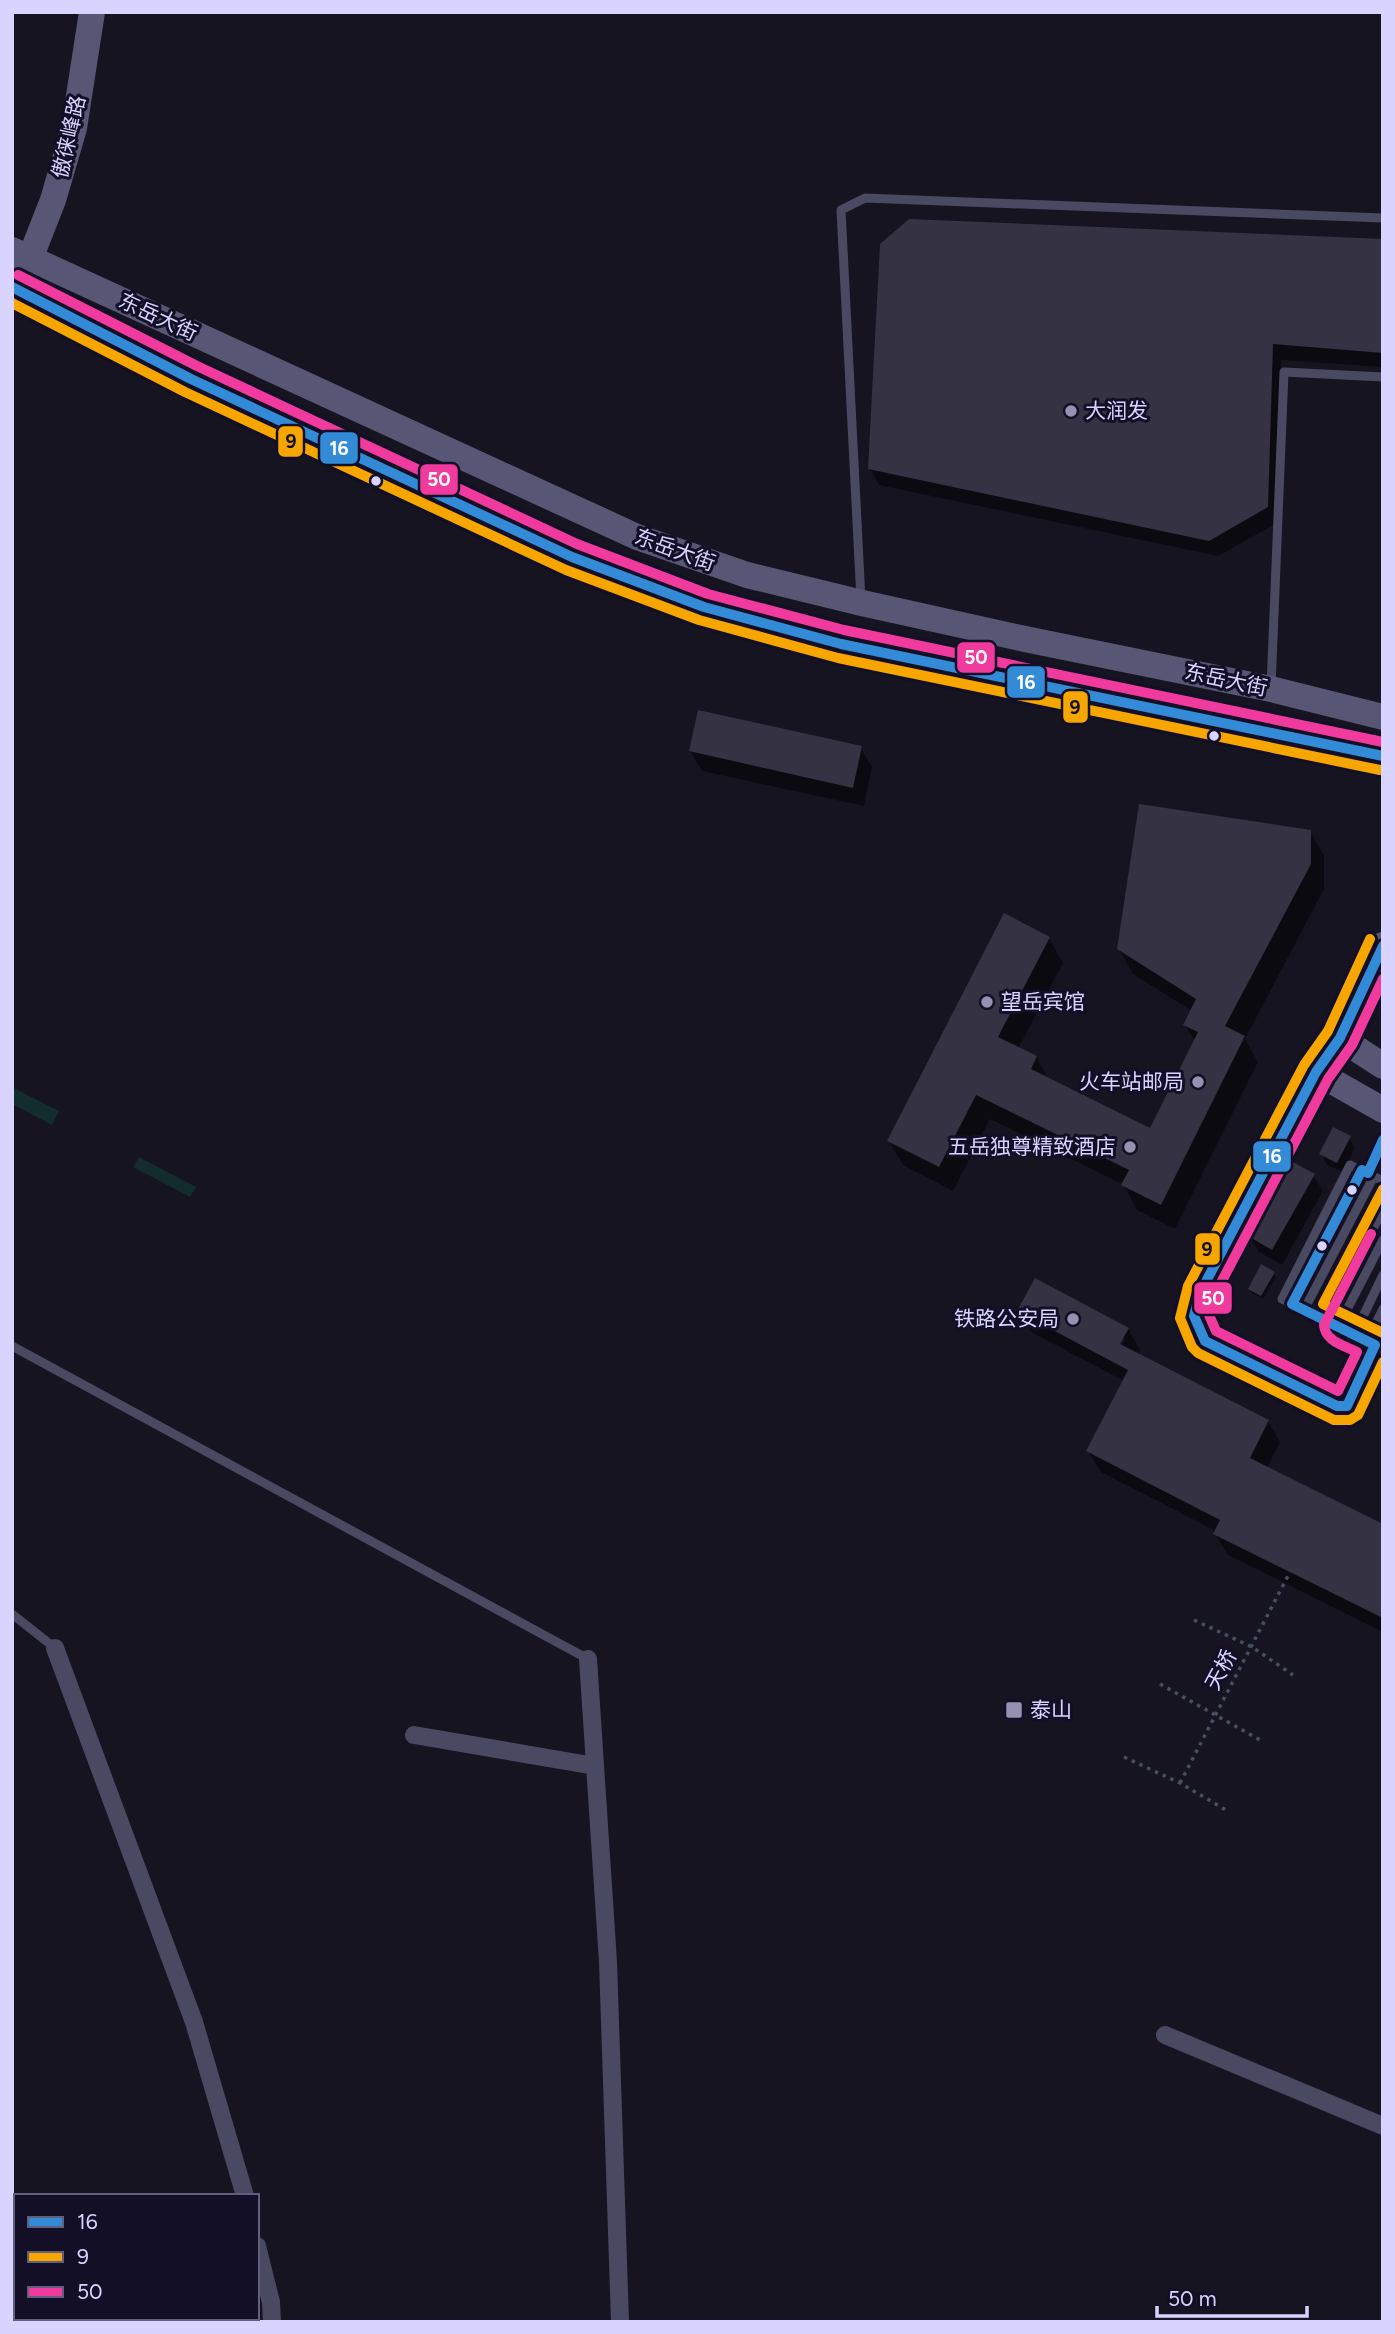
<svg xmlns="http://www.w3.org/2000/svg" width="1395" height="2334" font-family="Figtree,'Noto Sans SC',sans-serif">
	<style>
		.grass { fill: #132c2d }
		.shadow { fill: #0007; fill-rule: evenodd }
		.building { fill: #343243 }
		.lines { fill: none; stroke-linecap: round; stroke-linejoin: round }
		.path { stroke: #44505f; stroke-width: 3.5; stroke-dasharray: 3.5 5; stroke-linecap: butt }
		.lane { stroke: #4a4962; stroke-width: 9 }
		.street { stroke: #4a4962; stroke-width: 18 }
		.secondary { stroke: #575674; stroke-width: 26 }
		.bus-1-casing { stroke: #130f26; stroke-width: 16 }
		.bus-2-casing { stroke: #130f26; stroke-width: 16 }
		.bus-3-casing { stroke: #130f26; stroke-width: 16 }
		.bus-1 { stroke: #338bd7; stroke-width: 10 }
		.bus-2 { stroke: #f7a600; stroke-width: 10 }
		.bus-3 { stroke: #f13a9d; stroke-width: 10 }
		.poi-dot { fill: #9591b1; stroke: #130f26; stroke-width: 2.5 }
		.bus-dot { fill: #d9d4ff; stroke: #130f26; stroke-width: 2.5 }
		.labels { text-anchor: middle; stroke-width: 6; stroke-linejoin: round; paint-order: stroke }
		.street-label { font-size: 21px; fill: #d9d4ff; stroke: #130f26 }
		.poi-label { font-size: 21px; fill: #d9d4ff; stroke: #130f26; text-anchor: start }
		.line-badge { stroke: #130f26; stroke-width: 2.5 }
		.badge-label { font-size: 19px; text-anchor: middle; font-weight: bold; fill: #fff }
		.pale-badge-label { font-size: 19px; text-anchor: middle; font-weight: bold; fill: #111 }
	</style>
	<rect width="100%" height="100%" fill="#161421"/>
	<path class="grass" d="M 12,1087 L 59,1111 L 52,1125 L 12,1104 Z
		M 139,1157 L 196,1187 L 190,1197 L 133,1167 Z"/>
	<path class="shadow" d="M 1383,241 L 1383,367 L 1281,360 L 1277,523 L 1218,556 L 879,485 L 870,469 Z
		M 861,748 L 872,767 L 864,806 L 702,771 L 690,751 Z
		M 1310,831 L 1324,856 L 1324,889 L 1245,1039 L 1258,1062 L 1175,1229 L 1137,1210 L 1124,1185 L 990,1119 L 953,1191 L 903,1165 L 889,1141 L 1049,938 L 1063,963 L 1018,1049 L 1036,1057 L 1049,1080 L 1151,1130 L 1195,1042 L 1185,1025 L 1192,1011 L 1133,974 L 1119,949 Z
		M 1349,1137 L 1355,1148 L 1343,1172 L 1327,1165 L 1321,1154 Z
		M 1313,1175 L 1323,1191 L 1282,1265 L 1259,1252 L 1250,1236 Z
		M 1273,1273 L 1276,1277 L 1263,1299 L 1252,1293 L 1250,1289 Z
		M 1019,1311 L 1128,1329 L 1140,1350 L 1138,1354 L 1268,1421 L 1280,1442 L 1267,1468 L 1383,1526 L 1383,1632 L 1228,1555 L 1215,1534 L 1216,1531 L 1101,1472 L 1088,1451 L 1124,1381 L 1031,1332 ZM 1121,1338 L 1125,1338 L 1118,1352 Z"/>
	<path class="building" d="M 909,219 L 1383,239 L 1383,353 L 1273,344 L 1268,507 L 1209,541 L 868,469 L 880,244 Z
		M 698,710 L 862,746 L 853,788 L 689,751 Z
		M 1139,804 L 1311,830 L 1311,864 L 1225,1026 L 1245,1036 L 1161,1205 L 1121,1185 L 1129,1170 L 976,1095 L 939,1167 L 887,1141 L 1004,913 L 1050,937 L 998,1037 L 1037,1056 L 1031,1069 L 1150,1128 L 1198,1032 L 1183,1025 L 1196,999 L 1117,949 Z
		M 1333,1127 L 1351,1136 L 1337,1163 L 1319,1154 Z
		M 1289,1160 L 1315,1174 L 1272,1250 L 1248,1236 Z
		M 1261,1264 L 1275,1272 L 1261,1296 L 1248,1289 Z
		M 1035,1278 L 1129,1328 L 1120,1344 L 1269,1420 L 1250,1458 L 1383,1524 L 1383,1618 L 1213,1534 L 1220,1520 L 1086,1451 L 1128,1370 L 1017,1311 Z"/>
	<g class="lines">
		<path class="path" d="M 1194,1620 L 1252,1647 L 1293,1675
			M 1160,1684 L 1262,1741
			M 1124,1757 L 1180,1783 L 1226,1810
			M 1180,1783 L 1290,1572"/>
		<path class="lane" d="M 861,600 L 841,210 L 865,198 L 1383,218
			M 1271,687 L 1284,372 L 1383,377
			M 1368,1173 L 1383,1139
			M 1383,1181 L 1350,1165 L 1282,1299 L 1380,1348 L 1383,1342
			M 1199,1296 L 1194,1316 L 1205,1341 L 1337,1406 L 1347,1406 L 1375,1345
			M 1292,1304 L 1362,1170
			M 1304,1310 L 1374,1176
			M 1315,1315 L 1383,1184
			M 1325,1320 L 1383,1210
			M 1338,1327 L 1383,1240
			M 1354,1335 L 1383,1275
			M 1367,1341 L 1383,1309
			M 12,1346 L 588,1659
			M 12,1614 L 55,1648"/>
		<path class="street" d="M 55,1648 L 194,2022 L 245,2196
			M 588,1659 L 608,1962 L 620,2322
			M 414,1735 L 595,1766
			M 1165,2035 L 1383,2126
			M 257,2246 L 271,2302 L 272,2322"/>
		<path class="secondary" d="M 12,250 L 637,537 L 747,575 L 862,603 L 1025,639 L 1271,689 L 1383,717
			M 24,274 L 53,200 L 74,128 L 92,12
			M 12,287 L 191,379 L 572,557 L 704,607 L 841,644 L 1383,756
			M 1340,1038 L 1383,1066
			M 1316,1072 L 1383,1110
			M 1200,1293 L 1316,1072 L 1340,1038 L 1383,945"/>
		<defs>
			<path id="bus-1" d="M 12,287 L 191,379 L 572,557 L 704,607 L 841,644 L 1383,756
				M 1383,946 L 1340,1038 L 1316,1072 L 1200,1293 L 1194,1316 L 1205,1341 L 1337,1406 L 1347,1406 L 1375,1345 L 1292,1304 L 1362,1170 L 1368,1173 L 1383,1140"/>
			<path id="bus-2" d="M 12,303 L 185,392 L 566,570 L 699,620 L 838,658 L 1380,770
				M 1370,939 L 1328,1031 L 1304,1065 L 1188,1286 L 1180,1318 L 1192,1347 L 1198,1353 L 1334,1420 L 1350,1420 L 1358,1415 L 1383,1362
				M 1383,1189 L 1323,1304 L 1383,1333"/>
			<path id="bus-3" d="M 18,275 L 197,366 L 577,544 L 708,594 L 844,630 L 1383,742
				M 1371,1234 L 1324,1325 C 1325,1341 1343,1345 1357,1352 L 1338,1391 L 1216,1331 L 1209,1315 L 1213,1298 L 1328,1079 L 1352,1045 L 1383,979"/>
		</defs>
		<use href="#bus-1" class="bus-1-casing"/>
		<use href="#bus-2" class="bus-2-casing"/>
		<use href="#bus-3" class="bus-3-casing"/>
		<use href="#bus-1" class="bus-1"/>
		<use href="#bus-2" class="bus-2"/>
		<use href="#bus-3" class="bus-3"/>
	</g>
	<g class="poi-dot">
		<circle cx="1071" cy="411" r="7"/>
		<circle cx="987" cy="1002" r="7"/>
		<circle cx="1198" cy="1082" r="7"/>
		<circle cx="1130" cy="1147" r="7"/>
		<circle cx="1073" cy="1319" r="7"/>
		<rect x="1005" y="1701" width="18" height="18" rx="3.5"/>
	</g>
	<g class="bus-dot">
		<circle cx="376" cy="481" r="6"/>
		<circle cx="1214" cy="736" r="6"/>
		<circle cx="1352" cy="1190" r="6"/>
		<circle cx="1322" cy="1246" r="6"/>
	</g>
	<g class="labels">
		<g class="street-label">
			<text transform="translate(69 137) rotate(-77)" y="7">傲徕峰路</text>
			<text transform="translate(158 317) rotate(25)" y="7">东岳大街</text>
			<text transform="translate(675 550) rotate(20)" y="7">东岳大街</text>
			<text transform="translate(1226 680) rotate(12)" y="7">东岳大街</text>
			<text transform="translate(1221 1670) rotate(-62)" y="7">天桥</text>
		</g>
		<g class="poi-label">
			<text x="1085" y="418">大润发</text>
			<text x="1001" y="1009">望岳宾馆</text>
			<text x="1184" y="1089" text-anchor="end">火车站邮局</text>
			<text x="1116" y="1154" text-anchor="end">五岳独尊精致酒店</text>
			<text x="1059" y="1326" text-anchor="end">铁路公安局</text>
			<text x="1030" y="1717">泰山</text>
		</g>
	</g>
	<g class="line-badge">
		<rect x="277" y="425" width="27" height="33" rx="7" fill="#f7a600"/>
		<rect x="319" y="431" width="40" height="34" rx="7" fill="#338bd7"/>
		<rect x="419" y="463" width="40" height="33" rx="7" fill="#f13a9d"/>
		<rect x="956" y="641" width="40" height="33" rx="7" fill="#f13a9d"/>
		<rect x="1006" y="665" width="40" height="34" rx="7" fill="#338bd7"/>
		<rect x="1062" y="690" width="27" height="34" rx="7" fill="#f7a600"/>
		<rect x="1252" y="1140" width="40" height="33" rx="7" fill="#338bd7"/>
		<rect x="1194" y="1232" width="27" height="34" rx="7" fill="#f7a600"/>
		<rect x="1193" y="1281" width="40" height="34" rx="7" fill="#f13a9d"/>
	</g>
	<g class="badge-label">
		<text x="339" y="455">16</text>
		<text x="439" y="486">50</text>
		<text x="976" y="664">50</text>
		<text x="1026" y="689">16</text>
		<text x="1272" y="1163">16</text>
		<text x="1213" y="1305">50</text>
	</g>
	<g class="pale-badge-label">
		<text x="291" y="448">9</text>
		<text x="1075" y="714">9</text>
		<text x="1207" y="1256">9</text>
	</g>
	<rect width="1395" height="2334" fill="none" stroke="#d9d4ff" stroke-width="28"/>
	<rect x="14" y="2194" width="245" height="126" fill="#130f26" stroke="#625e7d" stroke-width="2"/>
	<rect x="28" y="2217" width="35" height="10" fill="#338bd7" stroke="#625e7d" stroke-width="2"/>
	<text x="77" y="2229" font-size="21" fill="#d9d4ff">16</text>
	<rect x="28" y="2252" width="35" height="10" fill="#f7a600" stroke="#625e7d" stroke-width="2"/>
	<text x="77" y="2264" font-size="21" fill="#d9d4ff">9</text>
	<rect x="28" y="2287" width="35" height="10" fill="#f13a9d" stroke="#625e7d" stroke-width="2"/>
	<text x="77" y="2299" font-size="21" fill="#d9d4ff">50</text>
	<path d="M1157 2306v10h150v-10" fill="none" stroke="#d9d4ff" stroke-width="3.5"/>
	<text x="1168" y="2306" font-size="21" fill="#d9d4ff" stroke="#130f26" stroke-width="5" paint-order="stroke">50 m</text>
</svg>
